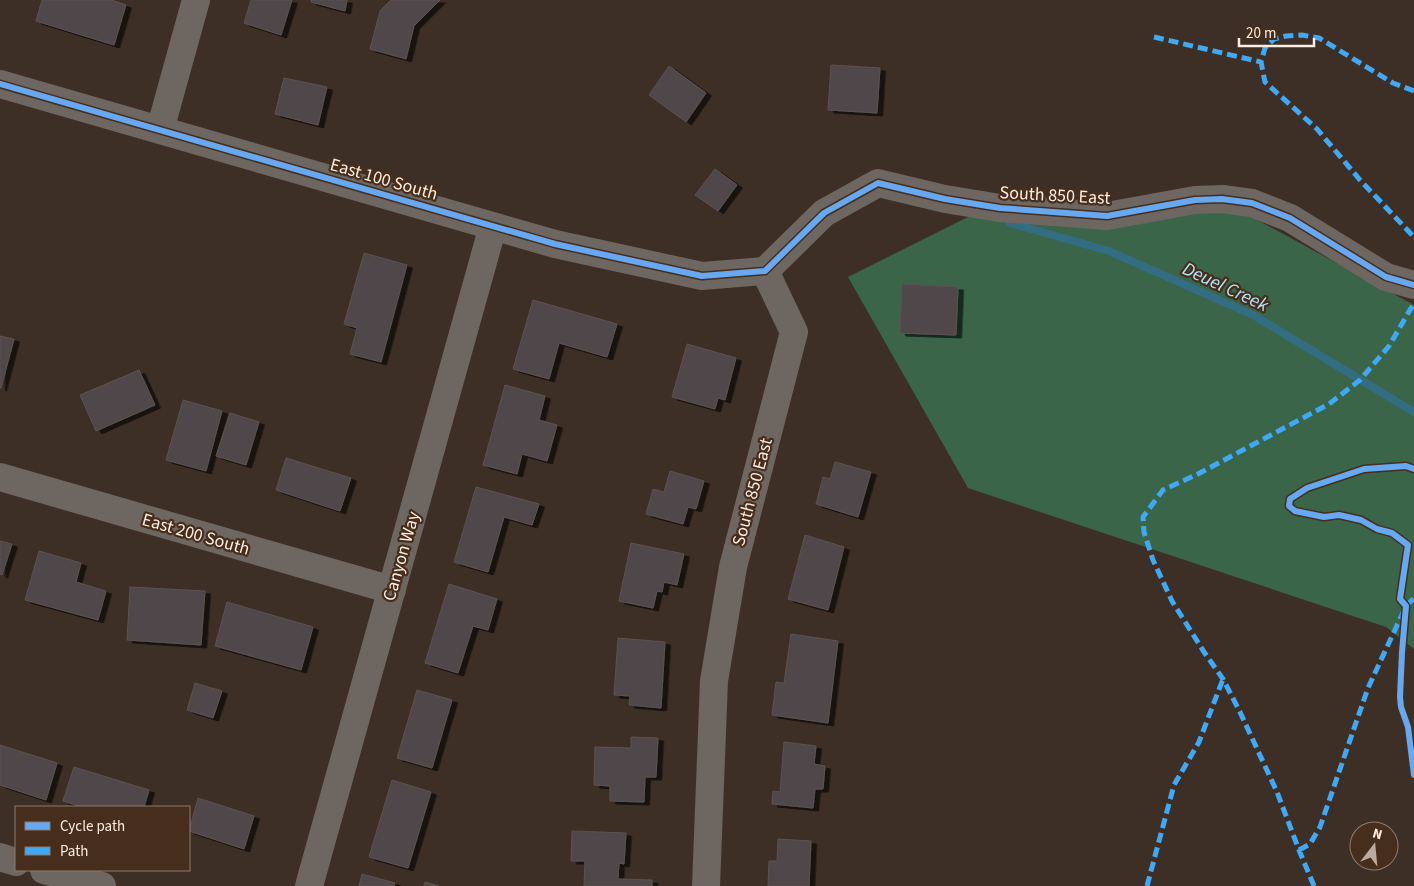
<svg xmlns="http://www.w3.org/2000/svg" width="1414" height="886" font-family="'Source Sans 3',sans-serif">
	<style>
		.forest { fill: #3a6549 }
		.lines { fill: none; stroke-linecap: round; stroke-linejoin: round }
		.stream { stroke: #336d81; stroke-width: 8 }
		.building { fill: #504748; stroke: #5c5252; filter: url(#shadow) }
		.minor { stroke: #6e6761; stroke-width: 28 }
		.quiet { stroke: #3fa9f5; stroke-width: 5; stroke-dasharray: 10 5; stroke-linecap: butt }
		.cycleway-casing { stroke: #472e1c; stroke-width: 9 }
		.cycleway { stroke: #66a8f1; stroke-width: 6 }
		.labels { text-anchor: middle; stroke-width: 4.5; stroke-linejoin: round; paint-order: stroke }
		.street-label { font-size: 18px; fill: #fdece1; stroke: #472e1c }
		.water-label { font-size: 19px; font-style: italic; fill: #afe5fb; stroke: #472e1c }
	</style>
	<defs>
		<filter id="shadow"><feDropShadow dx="5.5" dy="3" stdDeviation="0" flood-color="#0009"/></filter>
	</defs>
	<rect width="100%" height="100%" fill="#3d2f26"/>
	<path class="forest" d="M 1226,203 L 1414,305 L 1414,649 L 1386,627 L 968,488 L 848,277 L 994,204 Z"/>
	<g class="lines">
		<path class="stream" d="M 1010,223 L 1109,251 L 1253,315 L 1414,412"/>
	</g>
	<path class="building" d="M 42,0 L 111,0 L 126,5 L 114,45 L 36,21 Z
		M 251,0 L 292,0 L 281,35 L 244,23 Z
		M 311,0 L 347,0 L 345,11 L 311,2 Z
		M 391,0 L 440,0 L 414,26 L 406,59 L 370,49 L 380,11 Z
		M 831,65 L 880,68 L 877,113 L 828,110 Z
		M 669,66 L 706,93 L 686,122 L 649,95 Z
		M 284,78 L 327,87 L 318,125 L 275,114 Z
		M 715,169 L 737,185 L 718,211 L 695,195 Z
		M 364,253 L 407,265 L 381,362 L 350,354 L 357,328 L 344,324 Z
		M 902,284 L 958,287 L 956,335 L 900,333 Z
		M 533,300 L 617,324 L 607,357 L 559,343 L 549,379 L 513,369 Z
		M 0,336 L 14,339 L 1,388 L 0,388 Z
		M 687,344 L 736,358 L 725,400 L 718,398 L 715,409 L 672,397 Z
		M 139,370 L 155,405 L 96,431 L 80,395 Z
		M 505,385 L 545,396 L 539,420 L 557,425 L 547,461 L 522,454 L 517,474 L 483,465 Z
		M 183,400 L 222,411 L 206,471 L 166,460 Z
		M 230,413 L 259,422 L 246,465 L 216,456 Z
		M 286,458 L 351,478 L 340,511 L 276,490 Z
		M 835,462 L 871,472 L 858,517 L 816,504 L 823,477 L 830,479 Z
		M 670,471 L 704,481 L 696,509 L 688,507 L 683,524 L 646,514 L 653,489 L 664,492 Z
		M 476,487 L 539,504 L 532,525 L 504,517 L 488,572 L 454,562 Z
		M 805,535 L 844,547 L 828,610 L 788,599 Z
		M 0,541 L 12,544 L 2,575 L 0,574 Z
		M 631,543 L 684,554 L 677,585 L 664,582 L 662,592 L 657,591 L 653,608 L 619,601 Z
		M 39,551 L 81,563 L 76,582 L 106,591 L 98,620 L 25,600 Z
		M 449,584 L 497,599 L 488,630 L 473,626 L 458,673 L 425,663 Z
		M 130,587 L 205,591 L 201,645 L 127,640 Z
		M 227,602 L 313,627 L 301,670 L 215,646 Z
		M 791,634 L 838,641 L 828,723 L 772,715 L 776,682 L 784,683 Z
		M 618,638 L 665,642 L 661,708 L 629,705 L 630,696 L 614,695 Z
		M 195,683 L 222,691 L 213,718 L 187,710 Z
		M 417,690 L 452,700 L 432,768 L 397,758 Z
		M 631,737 L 658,738 L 656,777 L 645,777 L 644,802 L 610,801 L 610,786 L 594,785 L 595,747 L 631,748 Z
		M 784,742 L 816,746 L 814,764 L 825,766 L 823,789 L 815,789 L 813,808 L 772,804 L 773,791 L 780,792 Z
		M 0,745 L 57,763 L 46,800 L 0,785 Z
		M 74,767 L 149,790 L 144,807 L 82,807 L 63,801 Z
		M 392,780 L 431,792 L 408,868 L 369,857 Z
		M 198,798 L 254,816 L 244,849 L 189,831 Z
		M 572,831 L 626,833 L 624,864 L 619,863 L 618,879 L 652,880 L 652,886 L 584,886 L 585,861 L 571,861 Z
		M 778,839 L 811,841 L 809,886 L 768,886 L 769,861 L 777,861 Z
		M 362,874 L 395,883 L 394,886 L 359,886 Z
		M 425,882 L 439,886 L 424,886 Z"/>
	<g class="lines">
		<path class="minor" d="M 0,84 L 555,244 L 702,276 L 765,271
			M 160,130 L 196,0
			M 765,271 L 824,213 L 878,183 L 945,199 L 1000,208 L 1107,216 L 1195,200 L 1222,199 L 1252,203 L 1290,218 L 1386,277 L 1414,285
			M 0,477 L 392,590
			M 0,857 L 16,862
			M 44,870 L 102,886
			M 309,886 L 493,226
			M 706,886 L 714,681 L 733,567 L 794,332 L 765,271"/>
		<path class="quiet" d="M 1154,37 L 1261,62
			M 1414,91 L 1393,83 L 1319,38 L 1302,35 L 1286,36 L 1274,39 L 1265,48 L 1261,62 L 1265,82 L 1317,129 L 1360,180 L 1414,237
			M 1299,850 L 1310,844 L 1320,827 L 1368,688 L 1406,606 L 1414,598
			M 1147,886 L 1174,785 L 1199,742 L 1223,679
			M 1314,886 L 1299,850 L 1277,792 L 1240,712 L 1223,679 L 1204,652 L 1172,601 L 1153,560 L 1144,532 L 1143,517 L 1163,490 L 1198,474 L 1329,404 L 1360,380 L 1389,346 L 1414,303"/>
		<defs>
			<path id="cycleway" d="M 0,84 L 555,244 L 702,276 L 765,271 L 824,213 L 878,183 L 945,199 L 1000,208 L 1107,216 L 1195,200 L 1222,199 L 1252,203 L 1290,218 L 1386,277 L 1414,285
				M 1414,469 L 1406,466 L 1364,469 L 1307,488 L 1290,499 L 1289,506 L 1295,511 L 1324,517 L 1339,515 L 1361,520 L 1377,529 L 1392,533 L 1408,545 L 1400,599 L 1406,606 L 1402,652 L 1400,697 L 1401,707 L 1408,727 L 1414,775"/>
		</defs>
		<use href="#cycleway" class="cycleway-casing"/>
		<use href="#cycleway" class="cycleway"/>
	</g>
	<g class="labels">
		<g class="street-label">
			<text transform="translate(384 179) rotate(16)" y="6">East 100 South</text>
			<text transform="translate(1055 195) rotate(3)" y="6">South 850 East</text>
			<text transform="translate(752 492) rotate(-75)" y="6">South 850 East</text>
			<text transform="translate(196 534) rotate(16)" y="6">East 200 South</text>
			<text transform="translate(401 556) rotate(-74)" y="6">Canyon Way</text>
		</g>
		<g class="water-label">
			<text transform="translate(1226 286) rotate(25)" y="7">Deuel Creek</text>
		</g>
	</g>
	<rect x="15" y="806" width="175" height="65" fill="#472e1c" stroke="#907a6b"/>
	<rect x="25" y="822" width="25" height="8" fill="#66a8f1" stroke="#907a6b"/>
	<text x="60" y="831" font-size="15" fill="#fdece1">Cycle path</text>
	<rect x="25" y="847" width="25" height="8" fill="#3fa9f5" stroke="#907a6b"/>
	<text x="60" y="856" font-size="15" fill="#fdece1">Path</text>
	<g transform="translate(1374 846) rotate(16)"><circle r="24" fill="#472e1c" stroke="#907a6b"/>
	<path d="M0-4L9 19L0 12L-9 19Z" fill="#baaaa0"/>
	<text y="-8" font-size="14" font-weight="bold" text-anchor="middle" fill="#fdece1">N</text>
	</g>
	<path d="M1239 38v8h75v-8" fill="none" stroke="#fdece1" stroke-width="2.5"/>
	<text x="1246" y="38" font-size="15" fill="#fdece1" stroke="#472e1c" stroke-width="4" paint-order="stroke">20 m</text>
</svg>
